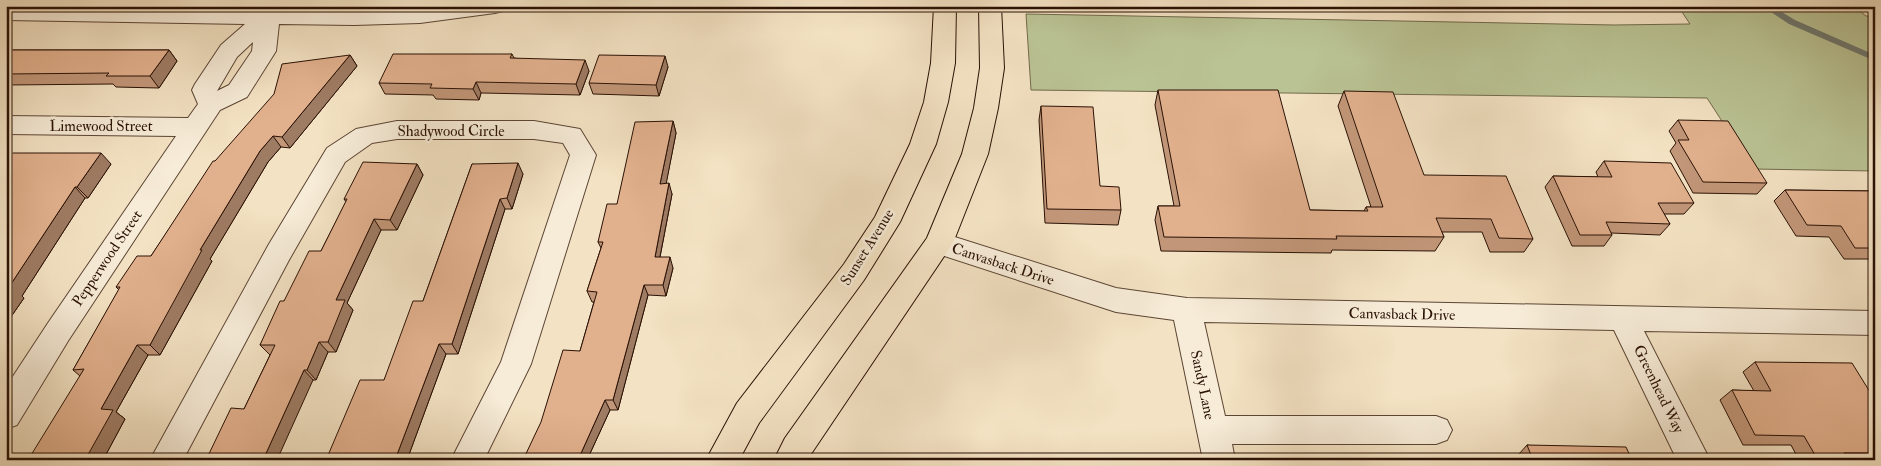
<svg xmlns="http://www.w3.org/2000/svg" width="1881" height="466" font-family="'IM FELL Double Pica',serif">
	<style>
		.green { fill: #bac394; stroke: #726a4c }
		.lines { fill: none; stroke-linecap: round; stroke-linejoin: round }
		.stream { fill: #6e786f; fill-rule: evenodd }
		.minor-casing { stroke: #5c4534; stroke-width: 2 }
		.major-casing { stroke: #2a1105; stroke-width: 2 }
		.minor { fill: #f7ecd8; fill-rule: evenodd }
		.major { fill: #f3e2c3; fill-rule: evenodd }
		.wall { fill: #c29779; stroke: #2a1105 }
		.shaded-wall { fill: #9e7b63; stroke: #2a1105 }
		.building { fill: #e1b08d; stroke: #2a1105 }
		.labels { text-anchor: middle; stroke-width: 5; stroke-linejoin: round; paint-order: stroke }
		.street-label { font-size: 15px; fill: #2a1105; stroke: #f7ecd8 }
	</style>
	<rect width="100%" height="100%" fill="#f3e2c3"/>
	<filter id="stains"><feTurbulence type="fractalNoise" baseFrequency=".004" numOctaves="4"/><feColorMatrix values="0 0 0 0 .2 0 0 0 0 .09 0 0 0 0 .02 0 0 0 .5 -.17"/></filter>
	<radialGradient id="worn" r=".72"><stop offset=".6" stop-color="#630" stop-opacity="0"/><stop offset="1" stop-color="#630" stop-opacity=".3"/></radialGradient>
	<path class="green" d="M 1678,6 L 1853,6 L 1866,16 L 1875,17 L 1875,171 L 1753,169 L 1707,98 L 1031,90 L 1026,14 L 1614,25 L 1690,24 Z"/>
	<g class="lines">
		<path class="stream" d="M 1762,6 L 1772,6 L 1795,20 L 1875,55 L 1875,61 L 1789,24 Z"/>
		<defs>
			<path id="minor" d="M 6,6 L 261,9 L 263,6 L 283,6 L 283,10 C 358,11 432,6 506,6 L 503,11 L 495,13 L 420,23 L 354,25 L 279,24 L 276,51 L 247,97 L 220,110 L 68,341 L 17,425 L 6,429 L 6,387 L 48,323 L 176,136 L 6,134 L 6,116 L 188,118 L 198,104 L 192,90 L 195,84 L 221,45 L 245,24 L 6,20 ZM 253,42 L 252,51 L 229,85 L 217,91 L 237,57 Z
				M 397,121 L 534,121 L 580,129 L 596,155 L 531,364 L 484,460 L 451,460 L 501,362 L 570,155 L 563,143 L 534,139 L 397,139 L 372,143 L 345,162 L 289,260 L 183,460 L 150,460 L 269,244 L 327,148 L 356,129 Z
				M 939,232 L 1116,288 L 1187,298 L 1875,311 L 1875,335 L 1644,331 L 1710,460 L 1677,460 L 1614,330 L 1204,322 L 1225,416 L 1436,416 L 1447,420 L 1452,430 L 1447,440 L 1436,444 L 1232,444 L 1235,460 L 1203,460 L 1174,320 L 1116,312 L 929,251 L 925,243 L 929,235 Z"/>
			<path id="major" d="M 934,6 L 956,6 L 955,63 L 948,102 L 936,144 L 900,222 L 864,280 L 759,423 L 739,460 L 706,460 L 737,403 L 844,264 L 875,217 L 910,144 L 924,102 L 931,63 Z
				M 979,6 L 1001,6 L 1004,68 L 998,108 L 988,154 L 953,243 L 807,460 L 774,460 L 785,438 L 927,238 L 962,154 L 974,108 L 980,68 Z"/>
		</defs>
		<use href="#minor" class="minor-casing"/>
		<use href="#major" class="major-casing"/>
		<use href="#minor" class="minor"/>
		<use href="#major" class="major"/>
	</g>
	<path class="wall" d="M 6,50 L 169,50 L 177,61 L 159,88 L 116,87 L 113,84 L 6,85 Z
		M 512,54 L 514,58 L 589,71 L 580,95 L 481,93 L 479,100 L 436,99 L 433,95 L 385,94 L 379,83 Z
		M 350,55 L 357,66 L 290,148 L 281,147 L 268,162 L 210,259 L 212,261 L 160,355 L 148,355 L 116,412 L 125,419 L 103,460 L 80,376 L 73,370 L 119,290 L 116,287 L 151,256 L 215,161 Z
		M 668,67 L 659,96 L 593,94 L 589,83 Z
		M 1158,90 L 1310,210 L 1364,211 L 1366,207 L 1371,207 L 1338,106 L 1344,91 L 1424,175 L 1533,239 L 1524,252 L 1490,252 L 1482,232 L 1442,232 L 1444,237 L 1435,251 L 1332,250 L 1331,253 L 1161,251 L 1155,220 L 1158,206 L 1174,206 L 1155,105 Z
		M 1041,106 L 1100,186 L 1121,210 L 1118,225 L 1045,223 L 1039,120 Z
		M 1678,120 L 1767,183 L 1757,194 L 1693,193 L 1670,151 L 1676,143 L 1669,131 Z
		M 673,121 L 676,133 L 666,183 L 672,194 L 660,257 L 673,268 L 666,296 L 648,295 L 618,410 L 610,410 L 587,460 L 523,460 L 580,351 L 594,302 L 592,302 L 587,291 L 601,248 L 598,242 L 617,204 Z
		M 6,153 L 111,164 L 88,198 L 85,198 L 22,296 L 24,298 L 6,324 Z
		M 1604,161 L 1694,203 L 1684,214 L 1664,214 L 1670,224 L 1660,235 L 1611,233 L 1612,235 L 1604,246 L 1572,246 L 1545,187 L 1553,176 L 1598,177 L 1596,172 Z
		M 417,164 L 423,175 L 397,230 L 381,230 L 347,303 L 353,310 L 336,352 L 328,352 L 316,380 L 313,380 L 244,409 L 270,355 L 260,345 L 284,301 L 321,251 L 346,202 L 344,199 Z
		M 472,164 L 523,174 L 512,209 L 505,209 L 458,354 L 446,354 L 407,460 L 326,460 L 384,380 L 423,301 Z
		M 1785,190 L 1875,191 L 1875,259 L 1844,259 L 1829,237 L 1796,236 L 1774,201 Z
		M 1755,362 L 1870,392 L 1875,393 L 1875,460 L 1799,460 L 1791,445 L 1743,445 L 1720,400 L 1732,390 L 1754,391 L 1743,372 Z
		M 1527,445 L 1632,460 L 1521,460 L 1519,454 Z"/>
	<path class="shaded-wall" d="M 169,50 L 177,61 L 159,88 L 150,76 Z
		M 350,55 L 357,66 L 290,148 L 282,137 Z
		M 665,56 L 668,67 L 659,96 L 656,85 Z
		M 585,60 L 589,71 L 580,95 L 576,84 Z
		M 476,82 L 481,93 L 479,100 L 473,89 Z
		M 673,121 L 676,133 L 664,195 L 660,184 Z
		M 273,136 L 281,147 L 268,162 L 210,259 L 212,261 L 160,355 L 150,345 L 200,250 L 260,151 Z
		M 101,153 L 111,164 L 88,198 L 77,187 Z
		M 518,163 L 523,174 L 512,209 L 507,198 Z
		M 417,164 L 423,175 L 397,230 L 390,220 Z
		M 669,183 L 672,194 L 658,267 L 655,257 Z
		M 75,187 L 85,198 L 22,296 L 24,298 L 6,324 L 6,295 L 9,287 Z
		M 500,199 L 505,209 L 458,354 L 452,344 Z
		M 374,219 L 381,230 L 347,303 L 353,310 L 336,352 L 328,342 L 336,300 Z
		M 670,257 L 673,268 L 666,296 L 663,285 Z
		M 644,285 L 648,295 L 618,410 L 613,400 Z
		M 319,342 L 328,352 L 316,380 L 307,370 Z
		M 439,344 L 446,354 L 407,460 L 395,460 Z
		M 137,345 L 148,355 L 116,412 L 125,419 L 103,460 L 85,460 L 101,409 Z
		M 304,370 L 313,380 L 277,460 L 263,460 Z
		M 605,400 L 610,410 L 587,460 L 578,460 Z"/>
	<path class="building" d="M 6,50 L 169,50 L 150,76 L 106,76 L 109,73 L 6,74 Z
		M 393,54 L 512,54 L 510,58 L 585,60 L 576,84 L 476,82 L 473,89 L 430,88 L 432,84 L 379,83 Z
		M 350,55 L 282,137 L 273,136 L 260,151 L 200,250 L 202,250 L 150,345 L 137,345 L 101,409 L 113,410 L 85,460 L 28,460 L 84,369 L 73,370 L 120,287 L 116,287 L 137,256 L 151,256 L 213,161 L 215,161 L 274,94 L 282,64 Z
		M 599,55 L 665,56 L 656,85 L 589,83 Z
		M 1158,90 L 1278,90 L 1310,210 L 1368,211 L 1366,207 L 1383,207 L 1344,91 L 1393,92 L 1424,175 L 1506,176 L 1533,239 L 1499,238 L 1491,219 L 1436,218 L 1444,237 L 1336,236 L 1337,239 L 1164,237 L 1158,206 L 1180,206 Z
		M 1041,106 L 1093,107 L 1100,186 L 1119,187 L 1121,210 L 1047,209 Z
		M 1678,120 L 1728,121 L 1767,183 L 1703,182 L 1678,140 L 1689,140 Z
		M 673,121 L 660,184 L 669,183 L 655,257 L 670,257 L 663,285 L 644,285 L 613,400 L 605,400 L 578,460 L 523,460 L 541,422 L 563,350 L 580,351 L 597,292 L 587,291 L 603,242 L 598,242 L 607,204 L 617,204 L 635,122 Z
		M 6,153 L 101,153 L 77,187 L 75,187 L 9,287 L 12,287 L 6,295 Z
		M 1604,161 L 1671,163 L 1694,203 L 1658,203 L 1670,224 L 1606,222 L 1612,235 L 1580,235 L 1553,176 L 1612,177 Z
		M 363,162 L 417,164 L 390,220 L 374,219 L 336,300 L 345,300 L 328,342 L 319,342 L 307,370 L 304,370 L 263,460 L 206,460 L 231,408 L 244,409 L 275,345 L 260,345 L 280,301 L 284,301 L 309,251 L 321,251 L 347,199 L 344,199 Z
		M 518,163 L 507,198 L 500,199 L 452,344 L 439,344 L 395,460 L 326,460 L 360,380 L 384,380 L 413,301 L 423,301 L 472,164 Z
		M 1785,190 L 1875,191 L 1875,248 L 1855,248 L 1841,226 L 1807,225 Z
		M 1755,362 L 1852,363 L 1870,392 L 1875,393 L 1875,453 L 1844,453 L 1846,456 L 1815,455 L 1804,436 L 1755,435 L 1732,390 L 1771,391 Z
		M 1527,445 L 1626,447 L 1632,460 L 1533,460 Z"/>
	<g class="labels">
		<g class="street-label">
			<text x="101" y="131">Limewood Street</text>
			<text x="451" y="136">Shadywood Circle</text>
			<text transform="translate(867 247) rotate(-58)" y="5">Sunset Avenue</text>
			<text transform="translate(107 258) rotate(-56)" y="5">Pepperwood Street</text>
			<text transform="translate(1003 264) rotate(18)" y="5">Canvasback Drive</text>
			<text transform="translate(1402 314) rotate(1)" y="5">Canvasback Drive</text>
			<text transform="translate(1203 385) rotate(78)" y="5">Sandy Lane</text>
			<text transform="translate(1659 389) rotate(64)" y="5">Greenhead Way</text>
		</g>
	</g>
	<rect width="1881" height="466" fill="none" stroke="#f3e2c3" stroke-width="25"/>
	<rect x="8" y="8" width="1866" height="451" fill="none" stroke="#2a1105" stroke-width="2.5"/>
	<rect x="12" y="12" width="1856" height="441" fill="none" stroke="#2a1105"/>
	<rect width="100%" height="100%" filter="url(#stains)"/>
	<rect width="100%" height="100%" fill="url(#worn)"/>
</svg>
